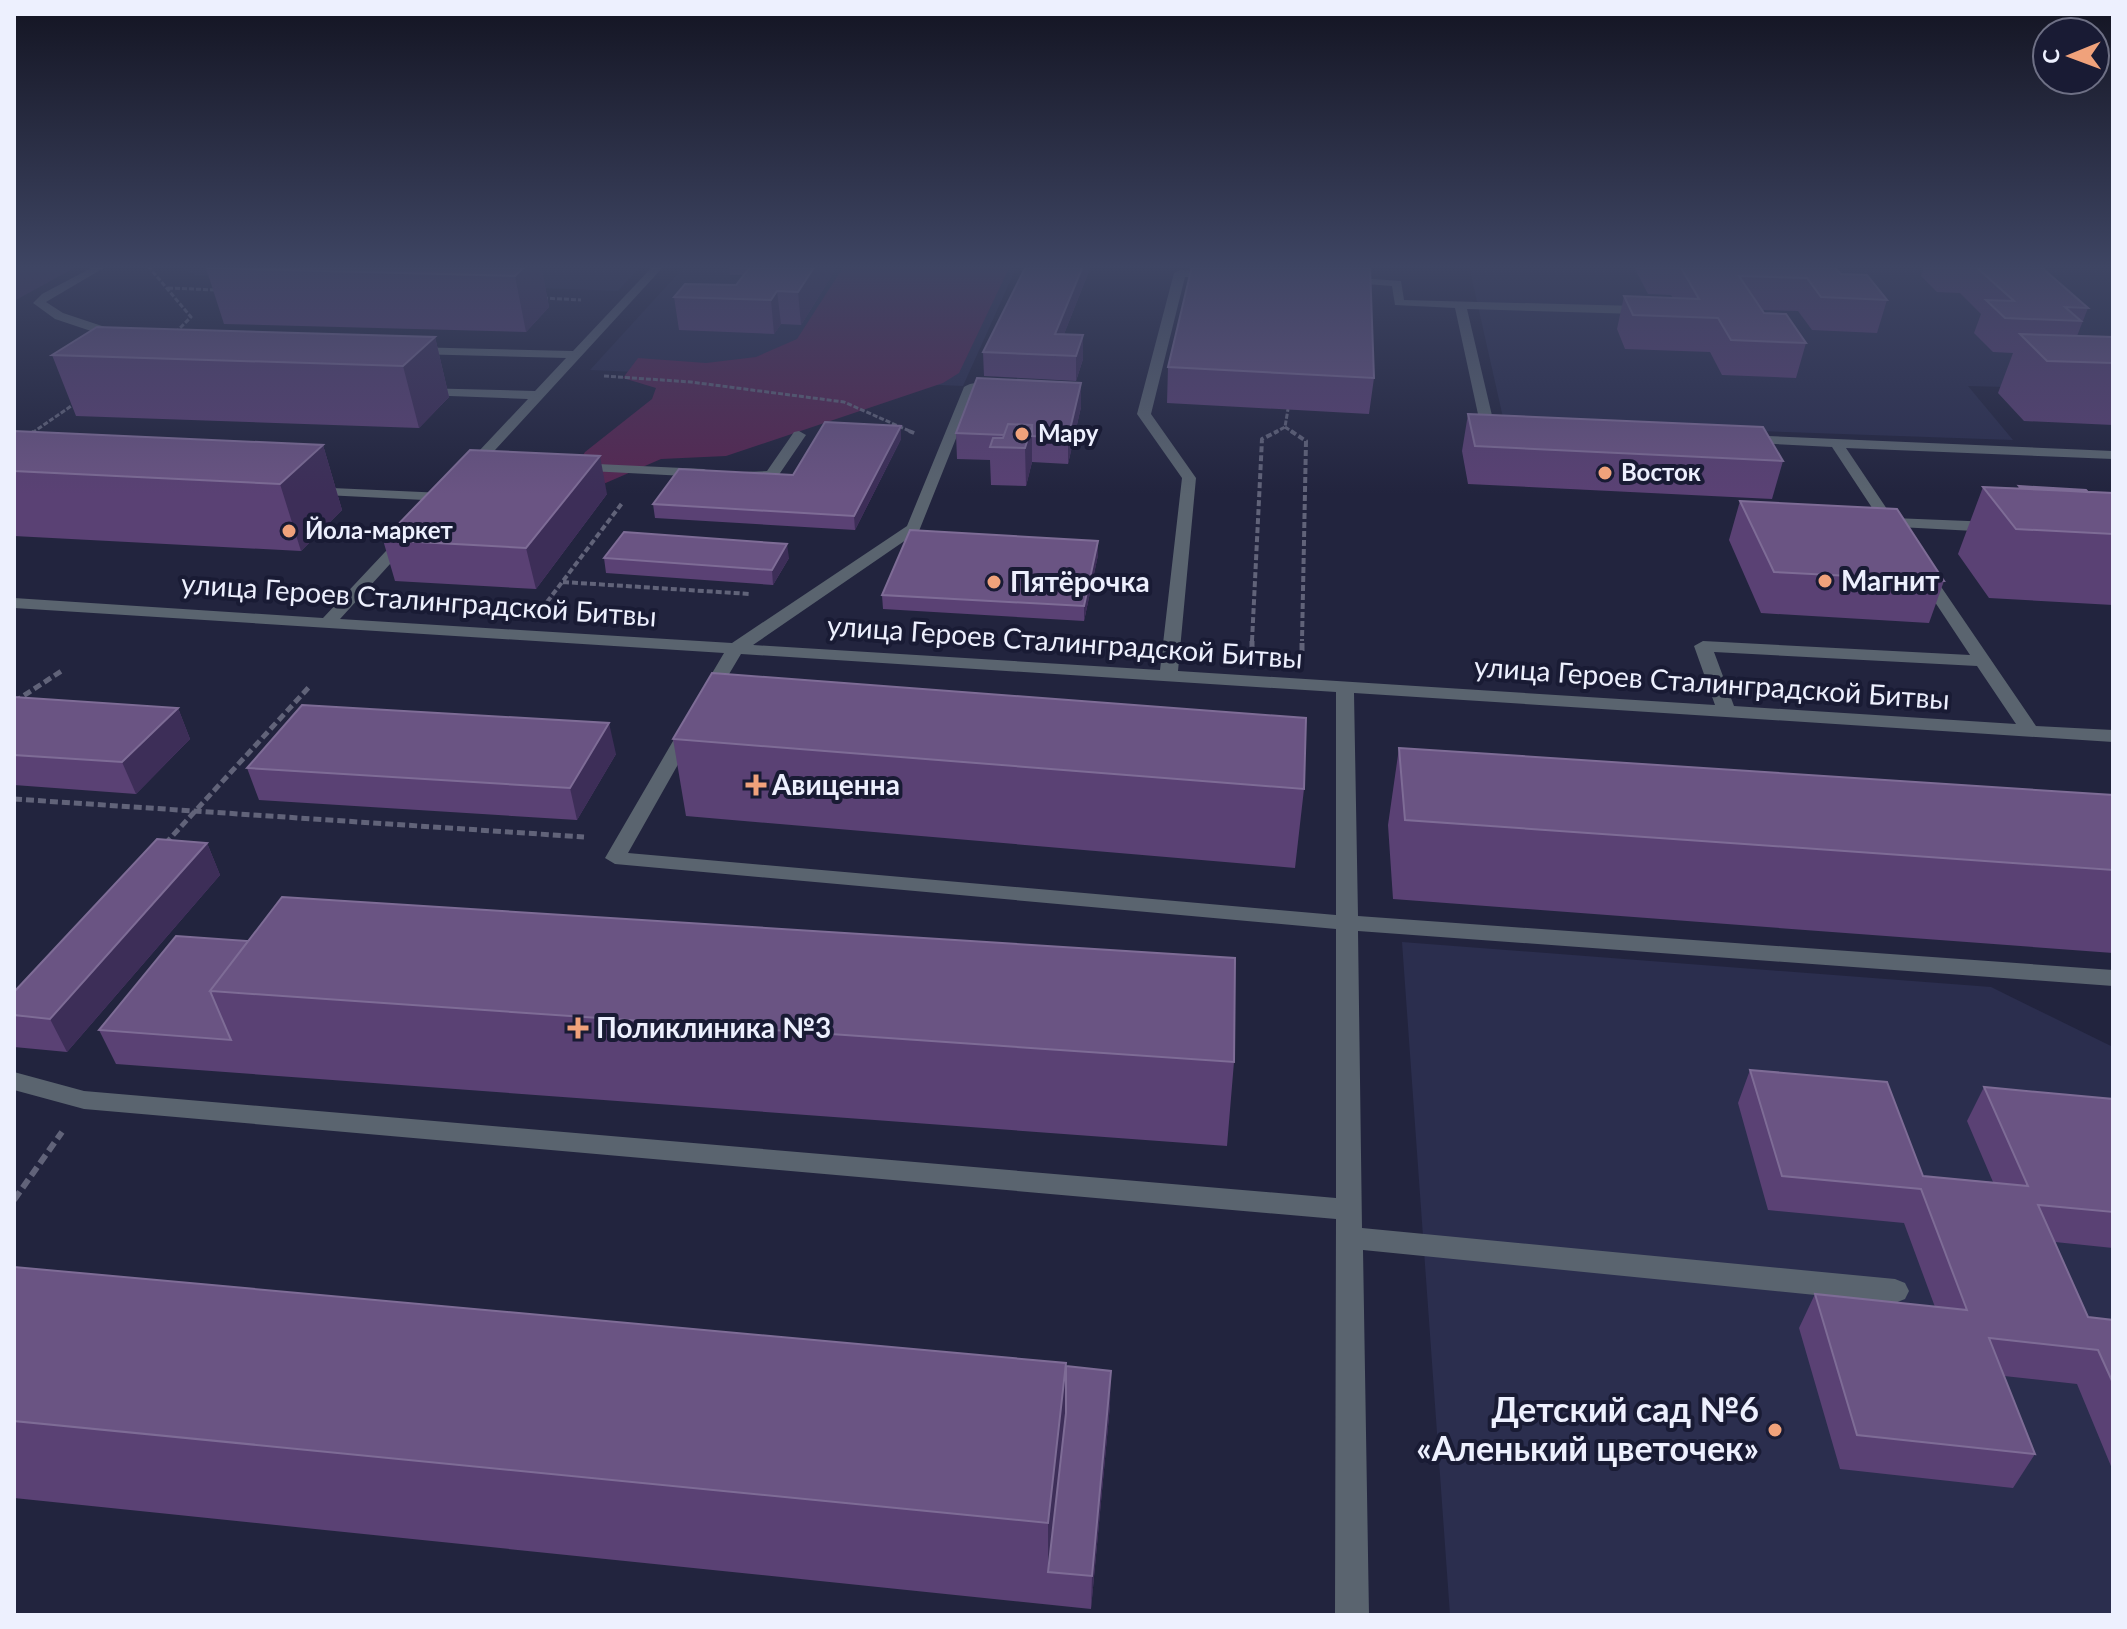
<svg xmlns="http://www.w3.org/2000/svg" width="2127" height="1629" font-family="Lato,sans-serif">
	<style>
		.built { fill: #2b2e4e }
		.green { fill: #562752 }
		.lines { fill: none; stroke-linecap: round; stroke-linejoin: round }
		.path-far3 { stroke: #616379; stroke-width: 3; stroke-dasharray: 5 2; stroke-linecap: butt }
		.path-far2 { stroke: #616379; stroke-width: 4; stroke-dasharray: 6 3; stroke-linecap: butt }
		.path-far1 { stroke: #616379; stroke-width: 5; stroke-dasharray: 8 4; stroke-linecap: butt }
		.path { stroke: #616379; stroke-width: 6; stroke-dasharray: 10 5; stroke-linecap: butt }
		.minor { fill: #5a646f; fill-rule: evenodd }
		.wall { fill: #5a4174 }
		.shaded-wall { fill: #3d2e58 }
		.building { fill: #6a5483; stroke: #7e6c96; stroke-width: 2 }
		.poi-dot { fill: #f0a27b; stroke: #191b34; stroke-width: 3 }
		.labels { text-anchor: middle; stroke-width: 8; stroke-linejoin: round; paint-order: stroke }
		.far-poi-label { font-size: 24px; font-weight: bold; fill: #edf0fe; stroke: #191b34; text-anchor: start }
		.poi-label { font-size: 28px; font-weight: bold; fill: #edf0fe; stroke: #191b34; text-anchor: start }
		.street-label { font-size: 28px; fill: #edf0fe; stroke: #191b34 }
		.near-poi-label { font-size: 34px; font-weight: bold; fill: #edf0fe; stroke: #191b34; text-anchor: end }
	</style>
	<rect width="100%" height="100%" fill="#22243e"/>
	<path class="built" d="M 175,266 L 641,266 L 618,291 L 196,275 Z
		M 685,266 L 1017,266 L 963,386 L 590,370 Z
		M 1469,266 L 2113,266 L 2113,390 L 1968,386 L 2013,440 L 1504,422 Z
		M 1402,942 L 1991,987 L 2113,1047 L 2113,1615 L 1450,1615 Z"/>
	<path class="green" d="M 844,266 L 1010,266 L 959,373 L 943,383 L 726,456 L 661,459 L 601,485 L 566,483 L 585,452 L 652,399 L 656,388 L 623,378 L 638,358 L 706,363 L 756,357 L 797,339 Z"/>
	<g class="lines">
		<path class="path-far3" d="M 148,266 L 191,317 L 176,332
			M 168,288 L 217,290
			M 543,298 L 581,300
			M 604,376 L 691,382 L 844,402 L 914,433
			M 1285,427 L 1294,433
			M 32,433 L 77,402
			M 1274,433 L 1285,427 L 1288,409"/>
		<path class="path-far2" d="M 909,431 L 914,433
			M 1291,431 L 1306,441 L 1302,641
			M 29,435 L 35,431
			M 563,582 L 750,594
			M 547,602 L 623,502
			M 1252,641 L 1262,439 L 1278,431"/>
		<path class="path-far1" d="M 1252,649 L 1252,639
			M 1302,651 L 1302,639
			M 14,702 L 63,670
			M 14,799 L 584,837
			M 165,844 L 310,686"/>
		<path class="path" d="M 14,1200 L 62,1132"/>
		<path class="minor" d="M 95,266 L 107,266 L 46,302 L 63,313 L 123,333 L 123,339 L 115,339 L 55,319 L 33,303 L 42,294 Z
			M 653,266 L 664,266 L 473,474 L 463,474 L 463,468 L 528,399 L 423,395 L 418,394 L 418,388 L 535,391 L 566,358 L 414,354 L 410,353 L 410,347 L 573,351 Z
			M 1180,270 L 1216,272 L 1222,275 L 1216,278 L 1185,277 L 1151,414 L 1196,478 L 1178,671 L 1715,705 L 1694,646 L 1703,641 L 1970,655 L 1917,575 L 1925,570 L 1931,572 L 2036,726 L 2113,730 L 2113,742 L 1354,693 L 1358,916 L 2113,970 L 2113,986 L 1358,931 L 1362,1228 L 1895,1279 L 1905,1283 L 1909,1291 L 1905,1299 L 1895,1303 L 1363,1250 L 1369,1615 L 1335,1615 L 1336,1219 L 84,1109 L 14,1090 L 14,1072 L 84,1091 L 1336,1198 L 1336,929 L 615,864 L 605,858 L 680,729 L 689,723 L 698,729 L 628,853 L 1336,915 L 1336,692 L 741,654 L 713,701 L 707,702 L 698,697 L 724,653 L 14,608 L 14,598 L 323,618 L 401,535 L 411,535 L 411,541 L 340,619 L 732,643 L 907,526 L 964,387 C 973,380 999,381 1008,388 L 1007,391 L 975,391 L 919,531 L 753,645 L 1160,670 L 1182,478 L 1137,414 L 1174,273 ZM 1714,652 L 1977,666 L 2016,724 L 1734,706 Z
			M 1344,277 L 1401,281 L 1404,300 L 1637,306 L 1643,310 L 1637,314 L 1467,309 L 1494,424 L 1506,428 C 1501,434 1486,434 1481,428 L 1455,308 L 1395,305 L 1392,286 L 1340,282 L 1338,280 Z
			M 799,431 L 806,435 L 776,479 L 743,478 L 743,472 L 767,471 L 794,432 Z
			M 1743,435 L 2113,451 L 2113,459 L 1846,448 L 1893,518 L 1993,522 L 2001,527 L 1993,532 L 1899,527 L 1898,532 L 1888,532 L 1832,447 L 1738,442 L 1736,439 Z
			M 576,463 L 704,469 L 711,473 L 704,477 L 571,470 L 571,464 Z
			M 310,487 L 444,493 L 451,497 L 444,501 L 305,494 L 303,491 Z"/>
	</g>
	<path class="wall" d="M 210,266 L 541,266 L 549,307 L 526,332 L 224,324 L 206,268 Z
		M 729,266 L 834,266 L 834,272 L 801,325 L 781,324 L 774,334 L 679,330 L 674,297 L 736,285 L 744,275 L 730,275 Z
		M 1026,266 L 1091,266 L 1064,334 L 1083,335 L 1083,359 L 1076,381 L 984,376 L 983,352 Z
		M 1634,266 L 1834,266 L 1841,274 L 1887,300 L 1877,333 L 1812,330 L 1798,311 L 1761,310 L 1764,313 L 1806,343 L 1796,378 L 1722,375 L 1710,352 L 1625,349 L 1617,329 L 1624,296 L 1673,298 L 1671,295 L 1648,294 L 1634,267 Z
		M 1924,266 L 2040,266 L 2088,308 L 2077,336 L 2113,337 L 2113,425 L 2024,421 L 1998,393 L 2013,353 L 1993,352 L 1974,333 L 1981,314 L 1960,293 L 1937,292 L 1921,276 Z
		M 435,337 L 449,397 L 419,428 L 76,416 L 52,355 Z
		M 1168,367 L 1374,378 L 1369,414 L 1167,403 Z
		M 1081,383 L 1081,407 L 1068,464 L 1032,462 L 1026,486 L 991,485 L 990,460 L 957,459 L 956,433 Z
		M 1468,414 L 1783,461 L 1772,499 L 1468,484 L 1462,451 Z
		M 14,431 L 323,445 L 342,510 L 301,551 L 14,536 Z
		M 901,439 L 855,530 L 655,518 L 653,504 L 793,475 Z
		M 2019,486 L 2113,493 L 2113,605 L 1989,598 L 1958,554 L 1983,487 L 2018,488 Z
		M 607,494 L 536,589 L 395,581 L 383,540 Z
		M 1740,501 L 1944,581 L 1929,623 L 1761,613 L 1729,540 Z
		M 1098,541 L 1098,555 L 1084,621 L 883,609 L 882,595 Z
		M 604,558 L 789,558 L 773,585 L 606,573 Z
		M 14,697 L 178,708 L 190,739 L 136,794 L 14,785 Z
		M 673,739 L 1304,789 L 1295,868 L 686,816 Z
		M 1399,748 L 2113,795 L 2113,953 L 1393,899 L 1388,825 Z
		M 616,754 L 577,820 L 259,800 L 247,768 Z
		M 207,843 L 220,875 L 67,1052 L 14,1047 L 14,992 Z
		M 176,936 L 1234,1062 L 1227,1146 L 116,1064 L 99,1030 Z
		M 1750,1070 L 1923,1176 L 1993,1182 L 1967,1121 L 1984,1087 L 2113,1099 L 2113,1248 L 2055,1242 L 2088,1317 L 2113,1320 L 2113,1471 L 2077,1384 L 2004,1376 L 2035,1454 L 2013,1488 L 1840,1469 L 1799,1328 L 1815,1294 L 1935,1307 L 1904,1223 L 1768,1210 L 1738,1103 Z
		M 14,1267 L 1066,1366 L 1110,1405 L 1091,1609 L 14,1498 Z"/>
	<path class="shaded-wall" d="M 14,266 L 78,266 L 14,301 Z
		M 525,266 L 541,266 L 549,307 L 526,332 L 515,276 Z
		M 815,266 L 834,266 L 834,272 L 801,325 L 798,292 Z
		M 1083,266 L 1091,266 L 1055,357 L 1055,334 Z
		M 777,291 L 781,324 L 774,334 L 771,300 Z
		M 1083,335 L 1083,359 L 1076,381 L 1076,356 Z
		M 435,337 L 449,397 L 419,428 L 403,366 Z
		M 1081,383 L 1081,407 L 1068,464 L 1068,438 Z
		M 1032,425 L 1032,462 L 1026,486 L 1025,448 Z
		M 901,426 L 901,439 L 855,530 L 854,516 Z
		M 323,445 L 342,510 L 301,551 L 280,484 Z
		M 600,456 L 607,494 L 536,589 L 526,548 Z
		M 1098,541 L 1098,555 L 1084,621 L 1084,606 Z
		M 787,544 L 789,558 L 773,585 L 772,570 Z
		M 178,708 L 190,739 L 136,794 L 122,762 Z
		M 609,723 L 616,754 L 577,820 L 570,788 Z
		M 207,843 L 220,875 L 67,1052 L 50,1019 Z
		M 1066,1363 L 1066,1446 L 1048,1572 L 1048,1523 Z
		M 1111,1371 L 1110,1405 L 1091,1609 L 1092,1576 Z"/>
	<path class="building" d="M 210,266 L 525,266 L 515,276 L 206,268 Z
		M 751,266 L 815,266 L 798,292 L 777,291 L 771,300 L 674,297 L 685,284 L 736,285 Z
		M 1026,266 L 1083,266 L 1055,334 L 1083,335 L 1076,356 L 983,352 Z
		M 1192,266 L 1370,266 L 1374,378 L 1168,367 Z
		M 1680,266 L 1834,266 L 1841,274 L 1867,275 L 1887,300 L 1821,297 L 1807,278 L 1739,276 L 1764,313 L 1786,314 L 1806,343 L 1731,340 L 1718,318 L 1633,315 L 1624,296 L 1699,299 Z
		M 1975,266 L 2040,266 L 2088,308 L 2065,307 L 2081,321 L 2005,318 L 1986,300 L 2014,301 Z
		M 97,327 L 435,337 L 403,366 L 52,355 Z
		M 2020,334 L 2113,337 L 2113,363 L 2047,361 Z
		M 977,378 L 1081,383 L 1068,438 L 1032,436 L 1032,425 L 1008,424 L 1004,435 L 956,433 Z
		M 1468,414 L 1763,427 L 1783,461 L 1475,446 Z
		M 825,422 L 901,426 L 854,516 L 653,504 L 679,469 L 793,475 Z
		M 1008,424 L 1032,425 L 1025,448 L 990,447 L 993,438 L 1003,438 Z
		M 14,431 L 323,445 L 280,484 L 14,471 Z
		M 470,450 L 600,456 L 526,548 L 383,540 Z
		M 2019,486 L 2086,490 L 2088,492 L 2021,488 Z
		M 1983,487 L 2113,493 L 2113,534 L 2016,529 Z
		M 1740,501 L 1897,509 L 1944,581 L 1774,572 Z
		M 910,530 L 1098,541 L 1084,606 L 882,595 Z
		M 624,532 L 787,544 L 772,570 L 604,558 Z
		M 712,673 L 1306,718 L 1304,789 L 673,739 Z
		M 14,697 L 178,708 L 122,762 L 14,755 Z
		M 302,705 L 609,723 L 570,788 L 247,768 Z
		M 1399,748 L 2113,795 L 2113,870 L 1405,820 Z
		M 157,839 L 207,843 L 50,1019 L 14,1015 L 14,992 Z
		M 282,897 L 1235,958 L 1234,1062 L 210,991 Z
		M 176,936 L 248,941 L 210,991 L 231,1040 L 99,1030 Z
		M 1750,1070 L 1887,1082 L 1923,1176 L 2028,1186 L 1984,1087 L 2113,1099 L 2113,1212 L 2038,1205 L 2088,1317 L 2113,1320 L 2113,1383 L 2098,1350 L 1989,1338 L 2035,1454 L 1857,1435 L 1815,1294 L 1967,1310 L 1921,1189 L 1782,1176 Z
		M 14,1267 L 1066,1363 L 1048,1523 L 14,1421 Z
		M 1066,1366 L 1111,1371 L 1092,1576 L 1048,1572 L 1066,1413 Z"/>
	<linearGradient id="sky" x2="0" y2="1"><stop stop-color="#131422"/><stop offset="0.54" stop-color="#3e4563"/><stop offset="1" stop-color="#3e4563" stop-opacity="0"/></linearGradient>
	<rect width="2127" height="494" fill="url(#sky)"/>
	<g class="poi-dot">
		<circle cx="1022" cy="434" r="8"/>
		<circle cx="1605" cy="473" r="8"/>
		<circle cx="289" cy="531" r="8"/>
		<circle cx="1825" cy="581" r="8"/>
		<circle cx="994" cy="582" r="8"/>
		<path d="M752 773h8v8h8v8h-8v8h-8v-8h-8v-8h8z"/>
		<path d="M574 1016h8v8h8v8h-8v8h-8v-8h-8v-8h8z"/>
		<circle cx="1775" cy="1430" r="8"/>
	</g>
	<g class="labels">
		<g class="far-poi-label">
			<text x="1038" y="442">Мару</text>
			<text x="1621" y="481">Восток</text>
			<text x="305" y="539">Йола-маркет</text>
		</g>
		<g class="poi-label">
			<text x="1841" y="591">Магнит</text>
			<text x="1010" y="592">Пятёрочка</text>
			<text x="772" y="795">Авиценна</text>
			<text x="596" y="1038">Поликлиника №3</text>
		</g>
		<g class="street-label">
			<text transform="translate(419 600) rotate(4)" y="10">улица Героев Сталинградской Битвы</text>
			<text transform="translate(1065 642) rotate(4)" y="10">улица Героев Сталинградской Битвы</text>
			<text transform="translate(1712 683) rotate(4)" y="10">улица Героев Сталинградской Битвы</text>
		</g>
		<g class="near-poi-label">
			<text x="1759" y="1422">Детский сад №6<tspan x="1759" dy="39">«Аленький цветочек»</tspan></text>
		</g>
	</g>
	<rect width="2127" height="1629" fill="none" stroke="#edf0fe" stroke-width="32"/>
	<g transform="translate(2071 56) rotate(269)"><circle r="38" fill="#191b34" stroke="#6e7085" stroke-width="2"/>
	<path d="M0-6L14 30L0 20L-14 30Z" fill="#f0a27b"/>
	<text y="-12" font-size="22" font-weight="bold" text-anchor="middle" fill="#edf0fe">С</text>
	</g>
</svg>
